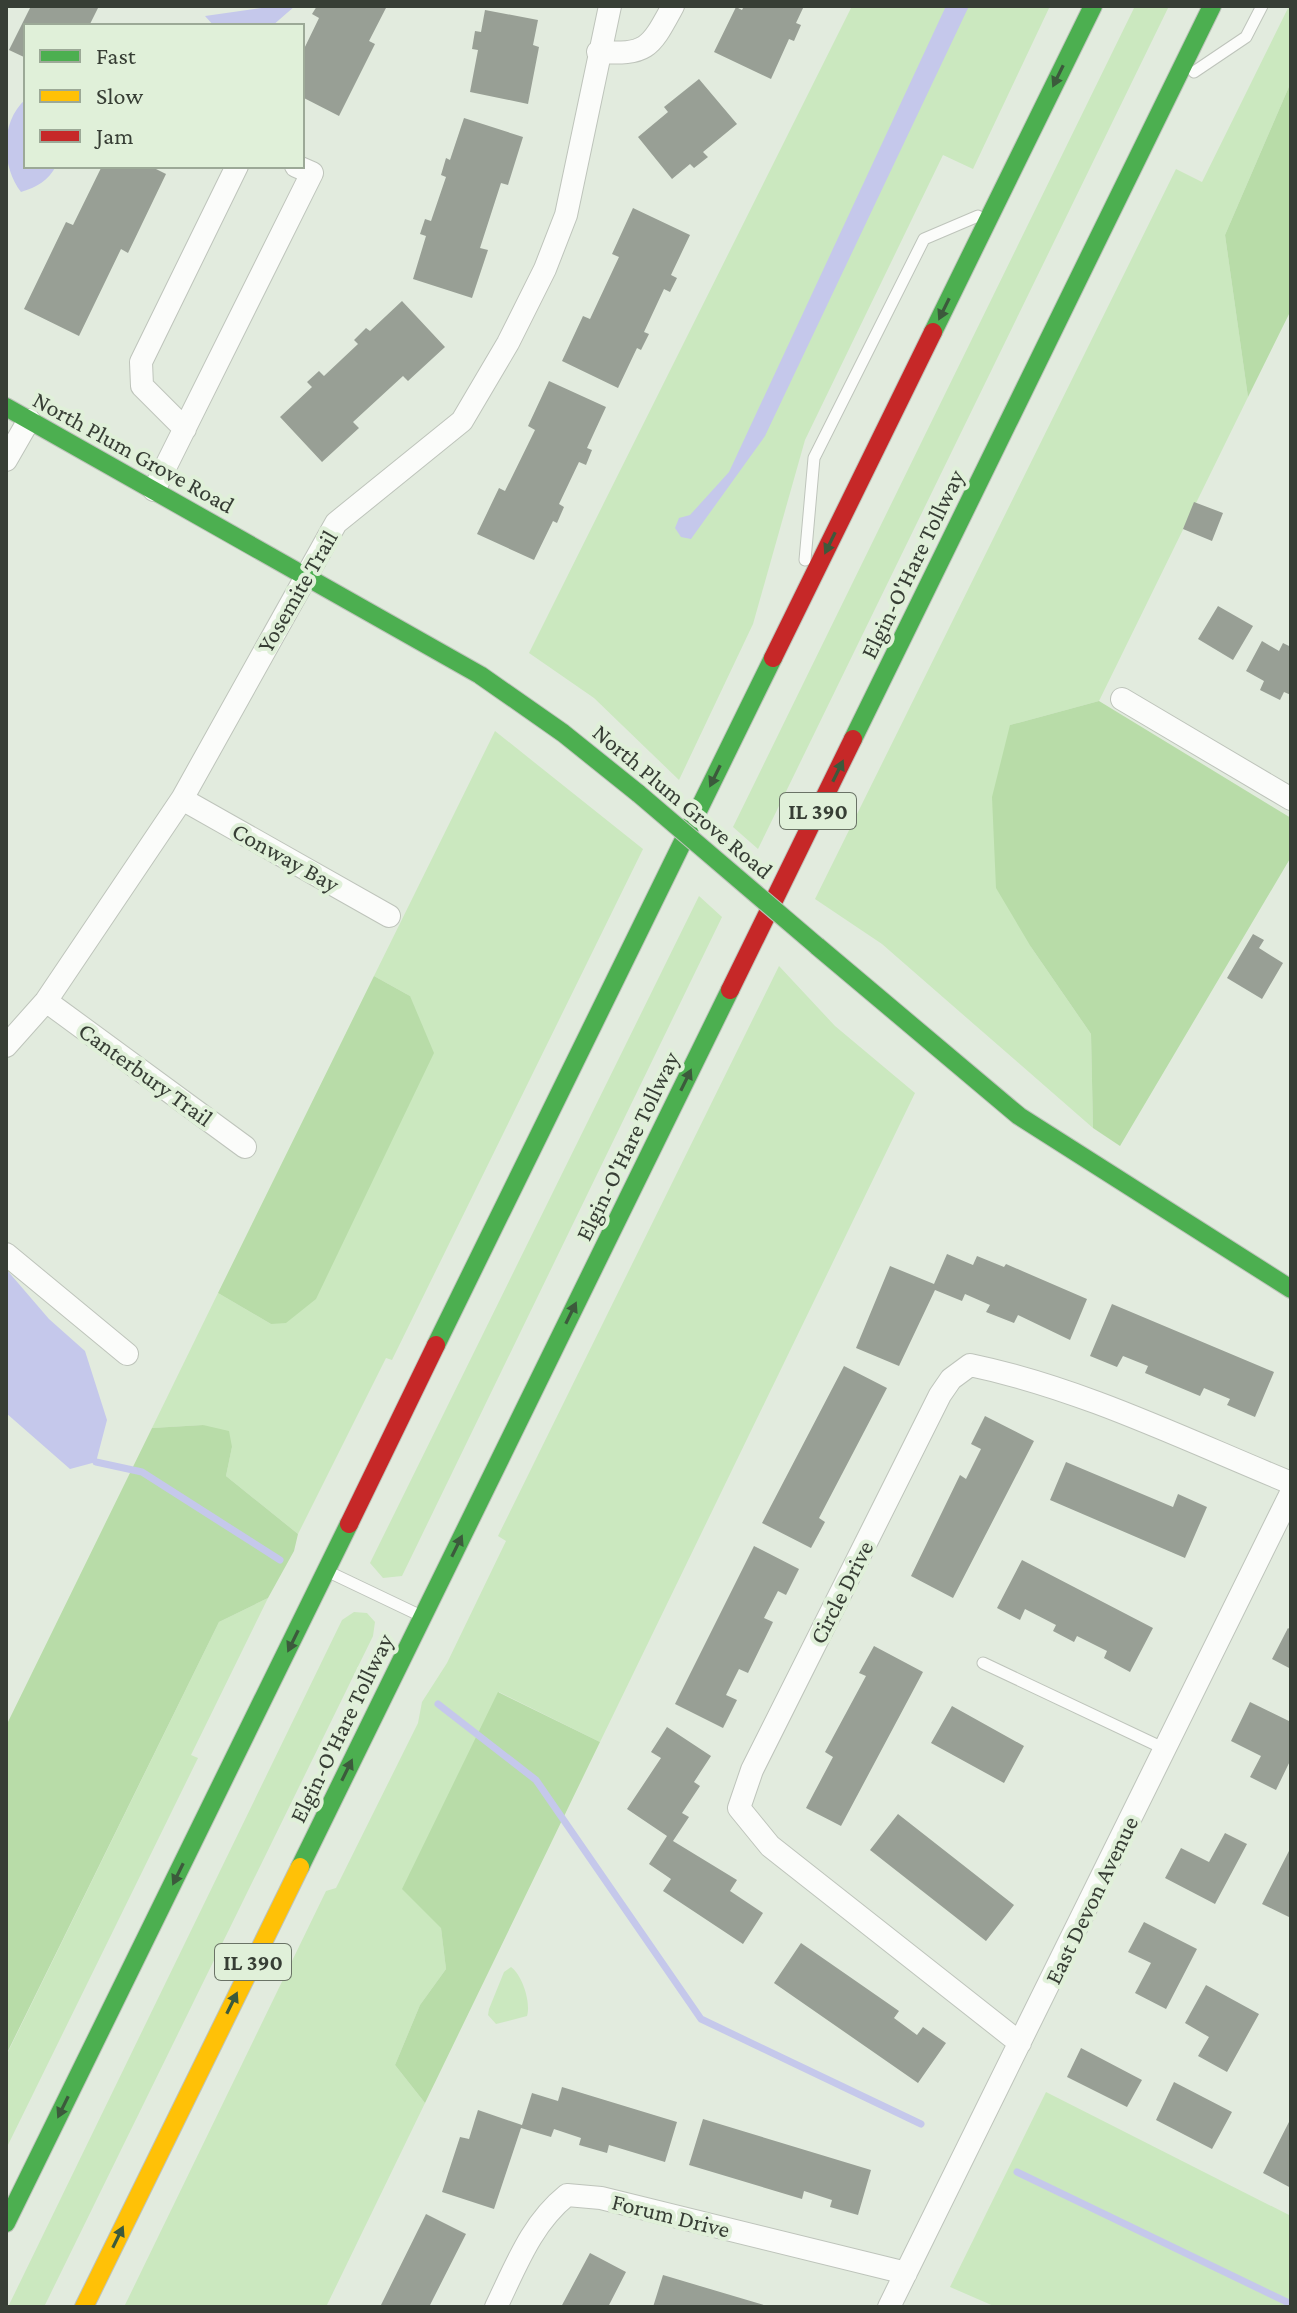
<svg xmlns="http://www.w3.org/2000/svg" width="1297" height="2313" font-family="'Crimson Pro',serif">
	<rect width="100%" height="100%" fill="#e2ebde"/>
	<!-- green -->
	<path fill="#cbe8bf" d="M852 6H1050L973 169 943 155 805 440 753 624 679 780 594 698 529 653Z
		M1135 6H1169L758 849 733 827Z
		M1289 6 1291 82 1225 235 1248 397 1099 701 1010 725 1031 947 1091 1034 1093 1128 882 944 815 899 1176 169 1202 182Z
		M495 731 643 849 392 1360 386 1358 298 1534 226 1476 232 1447 203 1425 152 1428 218 1293 271 1324 410 996 374 976Z
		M699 896 722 917 402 1576 383 1578 370 1563Z
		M779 966 835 1026 915 1093 600 1742 499 1692 441 1928 446 1969 420 2005 395 2065 425 2103 326 2307H124L326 1891 336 1888 418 1723 422 1702 447 1663 506 1541 498 1536Z
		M268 1598 191 1755 198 1758 6 2149V2056L219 1622Z
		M354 1612 367 1613 375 1622 373 1636 44 2307H8L342 1620Z
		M511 1967C523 1976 531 2003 527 2016L496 2024 488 2015 489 2009 504 1972Z
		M1046 2092 1291 2216V2307H996L950 2287Z"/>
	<!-- forest -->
	<path fill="#b8dca8" d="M1291 82V310L1248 397 1225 235Z
		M1099 701 1291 818V857L1120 1146 1093 1128 1091 1034 1031 947 996 888 992 797 1010 725Z
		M374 976 410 996 434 1053 316 1299 286 1323 271 1324 218 1293Z
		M203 1425 229 1431 232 1447 226 1476 298 1534 294 1551 268 1598 219 1622 6 2055V1726L152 1428Z
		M498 1692 600 1742 425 2103 395 2065 420 2005 446 1969 441 1928 402 1889Z"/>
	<!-- water -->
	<path fill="#c5c8eb" d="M276 6H295L272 26H214L205 16Z
		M946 6H969L765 436 691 539 681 537 675 528 679 518 690 515 729 472Z
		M26 99V166H56C48 181 37 187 21 192 1 166 0 121 26 99Z
		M6 1269 49 1319 85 1351 107 1420 96 1462 70 1469 6 1413Z"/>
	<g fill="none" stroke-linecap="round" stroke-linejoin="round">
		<!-- stream -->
		<path stroke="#c5c8eb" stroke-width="7" d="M96 1462 142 1472 280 1560
			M438 1704 536 1780 701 2019 921 2124
			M1017 2172 1291 2304"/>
	</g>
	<!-- building -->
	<path fill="#989f95" d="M31 6H99L89 26H26V58L9 50Z
		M317 6H387L369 41 375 44 339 116 302 97V53L319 18 312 14Z
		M744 6H804L796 23 801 25 794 41 789 39 771 79 714 52 736 7 742 10Z
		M485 10 538 20 533 45 539 47 528 104 470 92 478 50 472 49 475 31 481 32Z
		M699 79 737 124 703 152 708 157 694 168 690 164 672 179 638 137 668 112 664 107Z
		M464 118 523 137 508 185 501 183 480 248 488 250 472 298 413 279 426 236 420 234 425 219 431 221 446 177 441 175 446 158 450 160Z
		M102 166H150L166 174 128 253 121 249 79 336 24 309 66 222 73 225Z
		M633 208 690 235 671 275 677 278 670 292 664 289 644 332 649 334 641 350 637 348 618 388 562 361 583 316 590 319 619 257 612 254Z
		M402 301 445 347 408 381 403 376 353 422 359 428 322 462 280 417 312 387 307 382 319 371 324 376 358 344 354 340 366 328 370 331Z
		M549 381 606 407 587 448 592 450 586 465 579 462 559 504 564 507 557 523 553 521 534 560 477 534 499 488 505 491 535 430 528 426Z
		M1194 502 1223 513 1212 541 1183 529Z
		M1218 606 1253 626 1233 660 1198 639Z
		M1262 641 1279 651 1283 643 1291 647V695L1284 692 1280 700 1260 690 1264 681 1246 671Z
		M1253 934 1264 940 1259 948 1283 963 1262 999 1227 978Z
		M947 1254 973 1265 977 1256 1004 1267 1006 1264 1087 1299 1070 1340 1018 1315 1014 1323 986 1312 990 1305 965 1294 962 1301 935 1290 899 1366 856 1348 890 1266 934 1284Z
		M1112 1304 1274 1372 1255 1417 1227 1405 1230 1399 1204 1388 1200 1396 1145 1373 1148 1366 1123 1356 1117 1367 1090 1356Z
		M844 1366 887 1388 819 1518 825 1522 811 1548 762 1523Z
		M985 1416 1034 1441 953 1598 911 1576 960 1475 966 1479 981 1449 971 1444Z
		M1066 1462 1173 1507 1178 1494 1207 1507 1185 1558 1050 1500Z
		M754 1546 799 1569 786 1595 778 1591 764 1618 773 1622 748 1673 739 1669 726 1695 737 1700 723 1728 675 1704Z
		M1022 1560 1153 1628 1130 1672 1104 1658 1107 1651 1077 1636 1074 1642 1053 1631 1056 1625 1025 1609 1020 1620 997 1608Z
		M1288 1628 1291 1630V1669L1272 1659Z
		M874 1646 923 1672 841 1826 806 1808 833 1757 825 1752 866 1676 859 1673Z
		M1250 1702 1291 1722V1759L1276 1790 1250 1777 1261 1756 1231 1741Z
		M952 1706 1024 1746 1004 1783 931 1743Z
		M667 1727 711 1756 694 1782 700 1786 682 1813 689 1817 673 1841 737 1880 730 1891 763 1913 743 1944 663 1891 671 1879 649 1864 667 1836 627 1809 661 1758 651 1752Z
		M898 1814 1014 1905 986 1941 870 1850Z
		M1225 1833 1247 1844 1215 1904 1165 1878 1181 1848 1209 1862Z
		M1291 1847V1918L1262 1904Z
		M1144 1922 1197 1949 1166 2009 1135 1993 1151 1963 1128 1952Z
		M801 1943 899 2011 894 2018 917 2035 923 2027 946 2043 918 2083 774 1983Z
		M1206 1985 1259 2014 1227 2072 1198 2056 1209 2037 1185 2023Z
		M1081 2048 1142 2080 1127 2107 1067 2077Z
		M1174 2082 1232 2112 1212 2149 1156 2120Z
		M562 2087 677 2122 665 2162 609 2145 607 2153 579 2145 581 2138 554 2129 551 2137 521 2128 494 2209 442 2192 460 2137 469 2139 478 2110 522 2125 532 2093 558 2101Z
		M1291 2118V2188L1263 2173Z
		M703 2119 871 2170 858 2215 830 2207 832 2200 804 2191 802 2199 689 2165Z
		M426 2214 466 2234 429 2307H380Z
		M590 2253 626 2272 608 2307H561Z
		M663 2275 767 2306V2307H653Z"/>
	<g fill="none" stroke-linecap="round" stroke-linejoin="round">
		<!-- lane casing -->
		<g stroke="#bec4bb" stroke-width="13">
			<path id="lane" d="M1194 72 1246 37 1262 6
				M805 560 814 458 924 239 978 216
				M331 1573 417 1614
				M983 1663 1165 1749"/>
		</g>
		<!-- street casing -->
		<g stroke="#bec4bb" stroke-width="24">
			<path id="street" d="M598 52C648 55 650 48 673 6
				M185 429 142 386 141 362 237 166
				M6 460 29 420
				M154 490 312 173 296 166
				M1122 699 1291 799
				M182 799 389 916
				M46 1001 245 1147
				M6 1046 46 1001 182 799 336 523 462 421 508 343 545 269 566 215 610 6
				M6 1254 127 1354
				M1020 2043 770 1846 739 1808 752 1770 940 1395 951 1379 970 1365C1081 1388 1186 1440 1291 1483
				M496 2307C516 2266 531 2224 567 2195L601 2198 906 2273
				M889 2307 1291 1493"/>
		</g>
		<!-- fast casing -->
		<g stroke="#bec4bb" stroke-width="20">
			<path id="fast" d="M933 332 1093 6
				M6 407 480 675 563 733 639 794
				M853 739 1212 6
				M817 946 1019 1116 1291 1289
				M436 1345 773 658
				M300 1867 730 990
				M6 2223 349 1524"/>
		</g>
		<!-- slow casing -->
		<g stroke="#bec4bb" stroke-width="20">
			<path id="slow" d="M84 2307 300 1867"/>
		</g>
		<!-- jam casing -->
		<g stroke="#bec4bb" stroke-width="20">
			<path id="jam" d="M773 658 933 332
				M730 990 853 739
				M349 1524 436 1345"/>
		</g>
		<!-- lane -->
		<use href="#lane" stroke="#fbfcfa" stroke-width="11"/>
		<!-- street -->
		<use href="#street" stroke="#fbfcfa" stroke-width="22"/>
		<!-- fast -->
		<use href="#fast" stroke="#4caf50" stroke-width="18"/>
		<!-- slow -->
		<use href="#slow" stroke="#ffc107" stroke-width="18"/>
		<!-- jam -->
		<use href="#jam" stroke="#c62828" stroke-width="18"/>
		<!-- fast-bridge casing -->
		<g stroke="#bec4bb" stroke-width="20" stroke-linecap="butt">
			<path id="fast-bridge" d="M639 794 817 946"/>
		</g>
		<!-- fast-bridge -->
		<use href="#fast-bridge" stroke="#4caf50" stroke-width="18"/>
	</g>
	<!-- one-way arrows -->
	<defs><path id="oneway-solid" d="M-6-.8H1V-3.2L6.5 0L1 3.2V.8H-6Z" transform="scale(2)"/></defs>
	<g fill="#3c5a3c">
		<use href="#oneway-solid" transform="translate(1058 76) rotate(116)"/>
		<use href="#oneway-solid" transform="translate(944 309) rotate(116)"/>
		<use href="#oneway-solid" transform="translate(830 543) rotate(116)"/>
		<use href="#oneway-solid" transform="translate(838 771) rotate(-64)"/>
		<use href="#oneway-solid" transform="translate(715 776) rotate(116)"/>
		<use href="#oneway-solid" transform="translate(686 1080) rotate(-64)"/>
		<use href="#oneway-solid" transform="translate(571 1313) rotate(-64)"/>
		<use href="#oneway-solid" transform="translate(457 1546) rotate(-64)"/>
		<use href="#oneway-solid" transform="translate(293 1641) rotate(116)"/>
		<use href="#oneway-solid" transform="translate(347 1770) rotate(-64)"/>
		<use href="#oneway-solid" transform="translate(178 1874) rotate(116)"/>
		<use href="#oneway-solid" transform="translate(232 2003) rotate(-64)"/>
		<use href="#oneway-solid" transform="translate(63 2107) rotate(116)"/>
		<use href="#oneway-solid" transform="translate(118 2237) rotate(-64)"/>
	</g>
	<g text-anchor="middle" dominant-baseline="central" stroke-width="8" stroke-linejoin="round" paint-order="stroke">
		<!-- shield labels -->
		<g fill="#e0f0d9" stroke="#6a7366" stroke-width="2">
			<rect x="780" y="793" width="76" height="36" rx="6"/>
			<rect x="215" y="1944" width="76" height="36" rx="6"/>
		</g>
		<g font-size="22" font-weight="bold" fill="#373e35">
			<text x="818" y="811">IL 390</text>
			<text x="253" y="1962">IL 390</text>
		</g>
		<!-- street labels -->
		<g font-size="24" fill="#373e35" stroke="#e0f0d9">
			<text transform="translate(134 452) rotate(29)">North Plum Grove Road</text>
			<text transform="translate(912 564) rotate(-64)">Elgin-O'Hare Tollway</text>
			<text transform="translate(297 591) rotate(-60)">Yosemite Trail</text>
			<text transform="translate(683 801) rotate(40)">North Plum Grove Road</text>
			<text transform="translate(286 857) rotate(29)">Conway Bay</text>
			<text transform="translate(146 1074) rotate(36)">Canterbury Trail</text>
			<text transform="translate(627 1146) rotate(-64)">Elgin-O'Hare Tollway</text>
			<text transform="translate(841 1592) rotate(-63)">Circle Drive</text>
			<text transform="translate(341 1728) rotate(-64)">Elgin-O'Hare Tollway</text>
			<text transform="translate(1091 1900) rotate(-64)">East Devon Avenue</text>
			<text transform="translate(671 2215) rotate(14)">Forum Drive</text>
		</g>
	</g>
	<!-- border -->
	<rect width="1297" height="2313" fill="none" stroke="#373e35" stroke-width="16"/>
	<!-- legend -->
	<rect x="24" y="24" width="280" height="144" fill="#e0f0d9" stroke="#9ca997" stroke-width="2"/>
	<rect x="40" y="50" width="40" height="12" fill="#4caf50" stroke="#9ca997" stroke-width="2"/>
	<text x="96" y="64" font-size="24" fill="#373e35">Fast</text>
	<rect x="40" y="90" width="40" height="12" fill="#ffc107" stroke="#9ca997" stroke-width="2"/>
	<text x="96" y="104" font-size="24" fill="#373e35">Slow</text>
	<rect x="40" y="130" width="40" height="12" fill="#c62828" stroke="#9ca997" stroke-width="2"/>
	<text x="96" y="144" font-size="24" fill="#373e35">Jam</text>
</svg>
